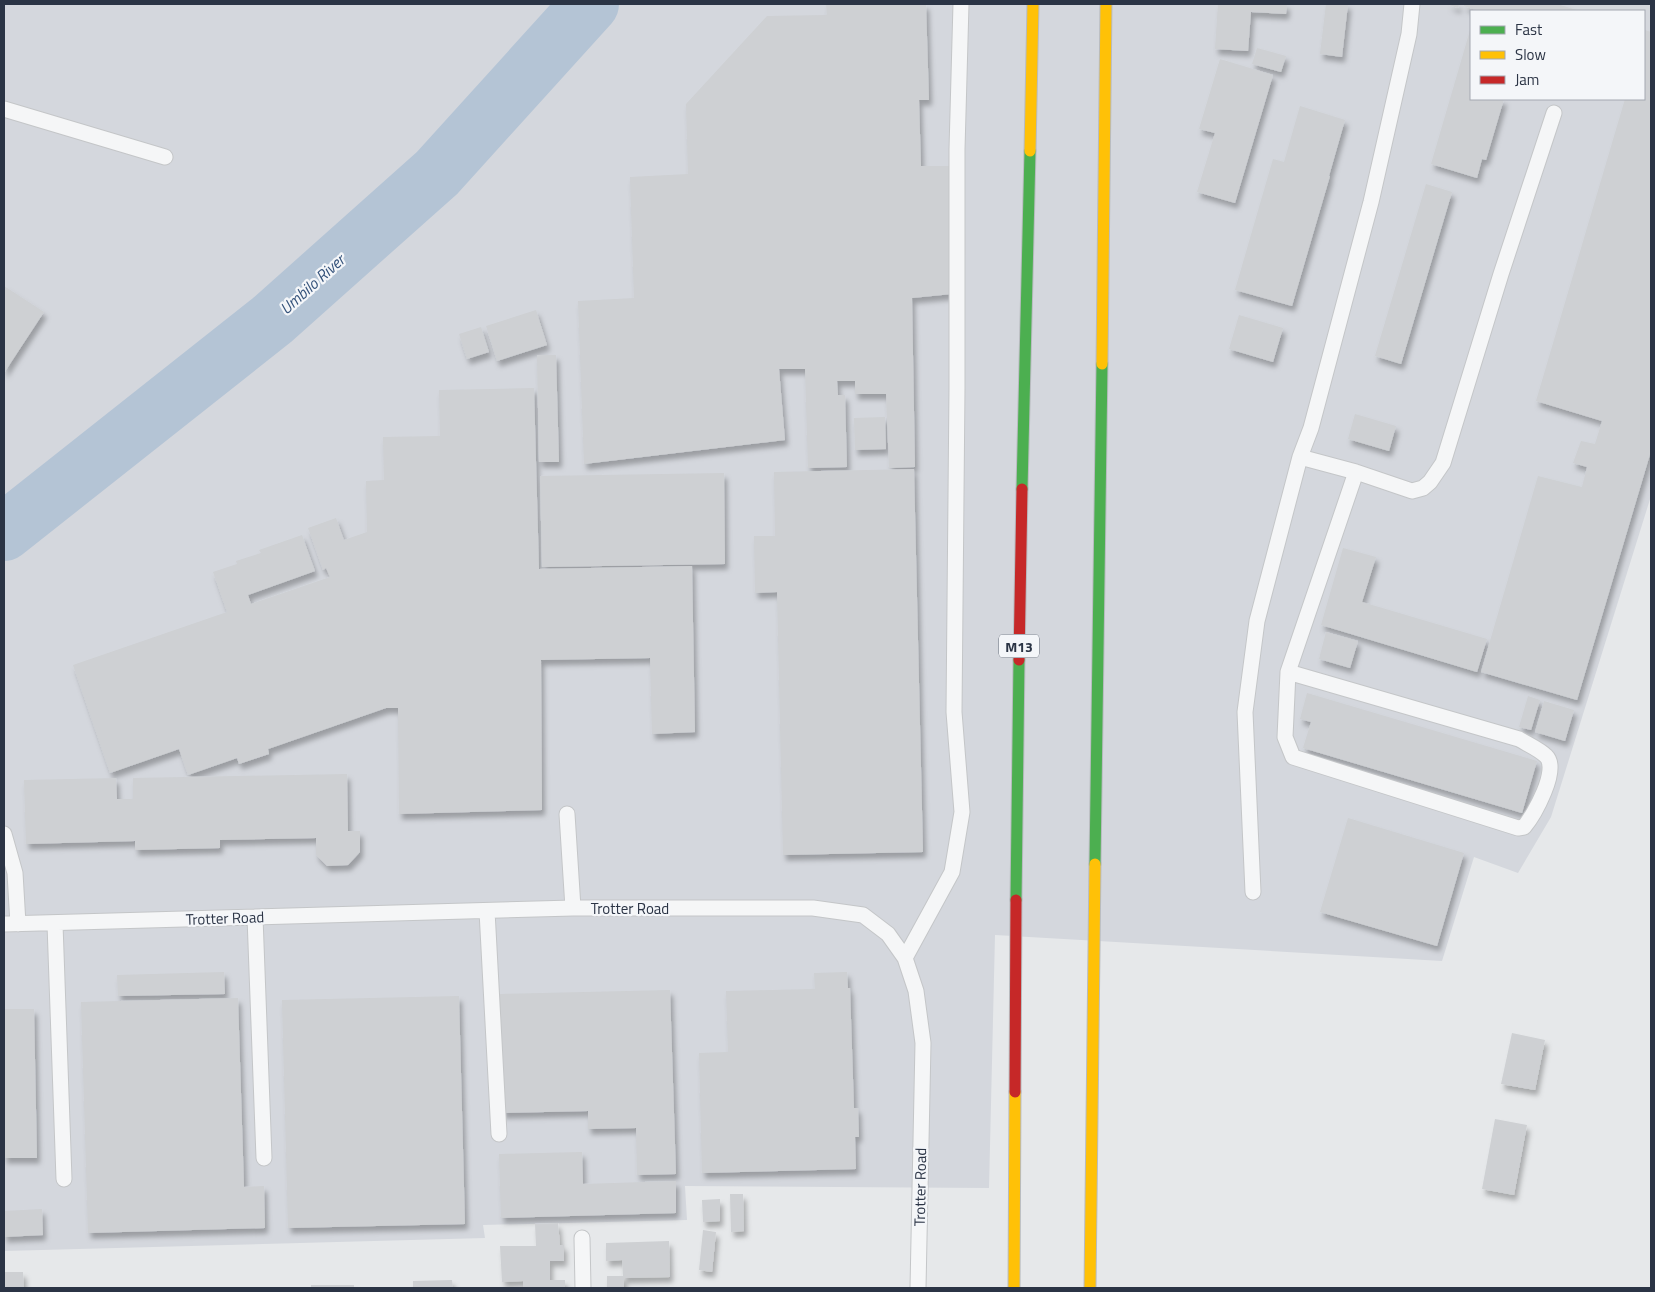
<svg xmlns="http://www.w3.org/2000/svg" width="1655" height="1292" font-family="'Titillium Web',sans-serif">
	<defs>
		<filter id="shadow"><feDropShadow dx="3" dy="5.5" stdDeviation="2.5" flood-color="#0004"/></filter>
	</defs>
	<rect width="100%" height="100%" fill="#e6e8ea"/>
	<!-- built -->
	<path fill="#d4d7dd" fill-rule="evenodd" d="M4 4H1651V496L1551 817 1518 873 1474 857 1442 961 995 935 989 1188 685 1186 687 1220 483 1225 485 1238 4 1251ZM1471 11H1644V99H1471Z"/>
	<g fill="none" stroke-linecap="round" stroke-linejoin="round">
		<!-- river -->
		<path stroke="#b4c4d5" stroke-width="58" d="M4 532 272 320 437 173 590 4"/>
	</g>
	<!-- building -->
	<path fill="#ced0d3" filter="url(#shadow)" d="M826 4H926L929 100H919L921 166H949L952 294 912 298 915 467 889 468 886 394H855V381H837L838 395H845L847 467 808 468 805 369H779L785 440 584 464 578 301 634 298 630 177 688 174 686 104 767 16 827 15Z
		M1218 4H1287L1286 14 1251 12 1248 51 1215 49Z
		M1326 4H1348L1342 57 1320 54Z
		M1447 4H1459L1458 8Z
		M1464 4H1557L1580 11H1475L1476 10 1464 6Z
		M1471 27V99H1504L1486 160 1482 159 1477 178 1431 164Z
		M1645 30 1651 32V451L1577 700 1481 672 1538 476 1582 487 1587 467 1573 463 1581 441 1595 444 1602 421 1536 401 1625 99H1644V36Z
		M1257 48 1286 56 1281 72 1252 64Z
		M1220 59 1273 75 1235 203 1197 192 1215 133 1199 129Z
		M1300 106 1345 120 1329 176H1330L1292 306 1235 290 1273 159 1284 162Z
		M1426 184 1452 192 1401 364 1375 356Z
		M4 286 44 312 4 373Z
		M536 310 547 345 497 361 486 326Z
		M1239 315 1283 328 1273 362 1229 349Z
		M481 327 489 352 467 359 459 334Z
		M537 355H556L559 462H539Z
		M534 388 539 569 692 566 695 732 652 734 650 658 541 660 542 810 399 814 398 708H386L268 749 269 754 239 764 237 758 188 775 179 749 110 773 73 665 227 612 213 572 237 564 236 561 261 553 259 550 302 535 315 571 248 595 251 604 330 577 326 568 323 570 308 528 336 518 344 540 367 532 366 481 384 480 383 437 440 436 439 390Z
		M1355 414 1396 426 1389 451 1348 439Z
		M885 417 886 449 855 450 854 418Z
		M914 469 923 852 783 855 777 592 755 593 754 536H775L774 472Z
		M724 473 725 564 542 567 540 476Z
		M1343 548 1376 557 1362 602 1487 639 1477 672 1321 625Z
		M1326 632 1358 641 1350 668 1319 659Z
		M1307 693 1537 761 1522 813 1303 748 1311 722 1300 719Z
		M1528 696 1540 700 1531 730 1519 727Z
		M1544 701 1574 710 1565 741 1535 732Z
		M347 774 348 831H360V852L348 865 327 866 316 855V838L220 840V848L135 850V841L26 844 24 780 116 778 117 799H133V778Z
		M1348 818 1464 853 1437 946 1320 912Z
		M224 972 225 994 118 996 117 975Z
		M847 972 848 988H850L854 1108H858L859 1137H855L856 1169 702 1173 699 1053 728 1052 726 991 815 989 814 973Z
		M670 990 676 1174 637 1175 636 1128 588 1129V1111L502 1113 499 994Z
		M459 996 465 1224 288 1228 282 1000Z
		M238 998 244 1187 264 1186 265 1228 88 1233 81 1002Z
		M4 1009H34L37 1158H4Z
		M1512 1033 1545 1040 1535 1090 1501 1084Z
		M1495 1119 1527 1125 1514 1195 1482 1189Z
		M582 1152 583 1184 676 1181V1213L501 1218 499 1154Z
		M730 1194H743L744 1231 731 1232Z
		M720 1199V1221L703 1222 702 1200Z
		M42 1209 43 1235 4 1237V1211Z
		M558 1223 560 1245H564V1261H550V1280H565V1288H523V1281L502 1282 500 1246H536L535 1224Z
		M703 1230 716 1232 712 1272 699 1270Z
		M669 1241 670 1277 624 1278V1288H607V1276H623L622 1260 606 1261V1243Z
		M4 1272H23L24 1288H4Z
		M452 1280 453 1288H413V1281Z
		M311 1285H354V1288H311Z"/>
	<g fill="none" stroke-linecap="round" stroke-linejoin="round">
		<!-- lane casing -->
		<g stroke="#c4c6c8" stroke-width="17">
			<path id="lane" d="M4 109 165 157
				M1356 472 1412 491 1423 488 1430 482 1443 463 1501 274 1554 113
				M1288 672 1519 739C1527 744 1539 749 1546 756 1560 769 1534 815 1524 827L1518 828 1293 757 1285 737 1288 672 1356 472 1300 457
				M567 814 573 908
				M4 834 15 873 18 924
				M1253 892 1245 712 1257 621 1300 457 1311 428 1371 202 1409 34 1412 4
				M487 911 499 1134
				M255 917 264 1158
				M4 924 573 908H813L863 915 888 934 905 958 916 991 923 1043 918 1288
				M55 924 64 1179
				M905 958 952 872 962 812 954 712 957 388V149L961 4
				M582 1238 583 1288"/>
		</g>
		<!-- fast casing -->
		<g stroke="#b8bbbf" stroke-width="13">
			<path id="fast" d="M1022 489 1030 151
				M1095 864 1102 364
				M1016 900 1019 660"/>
		</g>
		<!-- slow casing -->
		<g stroke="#b8bbbf" stroke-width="13">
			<path id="slow" d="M1030 151 1033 4
				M1102 364 1106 4
				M1014 1288 1015 1092
				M1090 1288 1095 864"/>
		</g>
		<!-- jam casing -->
		<g stroke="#b8bbbf" stroke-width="13">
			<path id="jam" d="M1019 660 1022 489
				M1015 1092 1016 900"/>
		</g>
		<!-- lane -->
		<use href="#lane" stroke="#f5f6f7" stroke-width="15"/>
		<!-- fast -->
		<use href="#fast" stroke="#4caf50" stroke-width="11"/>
		<!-- slow -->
		<use href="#slow" stroke="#ffc107" stroke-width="11"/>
		<!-- jam -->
		<use href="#jam" stroke="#c62828" stroke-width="11"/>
	</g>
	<g text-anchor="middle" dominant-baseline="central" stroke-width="4.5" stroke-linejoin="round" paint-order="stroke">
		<!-- shield labels -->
		<rect fill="#f4f6f9" stroke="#676e7b" stroke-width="1" x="999" y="634.5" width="40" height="23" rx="4"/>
		<g font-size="14" font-weight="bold" fill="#2b3445">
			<text x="1019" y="646">M13</text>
		</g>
		<!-- street labels -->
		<g font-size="15" fill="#2b3445" stroke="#f4f6f9">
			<text x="630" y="908">Trotter Road</text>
			<text transform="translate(225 918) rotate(-2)">Trotter Road</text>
			<text transform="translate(920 1187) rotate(-89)">Trotter Road</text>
		</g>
		<!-- water labels -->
		<g font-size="16" font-style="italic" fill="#34527a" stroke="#f4f6f9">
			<text transform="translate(312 284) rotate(-42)">Umbilo River</text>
		</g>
	</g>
	<!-- border -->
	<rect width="1655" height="1292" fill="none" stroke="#2b3445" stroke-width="10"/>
	<!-- legend -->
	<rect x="1470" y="10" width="175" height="90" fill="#f4f6f9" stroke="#a4a8b1"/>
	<rect x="1480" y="26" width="25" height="8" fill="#4caf50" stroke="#a4a8b1"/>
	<text x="1515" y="35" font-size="15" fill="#2b3445">Fast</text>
	<rect x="1480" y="51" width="25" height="8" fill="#ffc107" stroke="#a4a8b1"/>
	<text x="1515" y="60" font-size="15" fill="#2b3445">Slow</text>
	<rect x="1480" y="76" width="25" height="8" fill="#c62828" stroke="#a4a8b1"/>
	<text x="1515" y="85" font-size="15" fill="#2b3445">Jam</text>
</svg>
